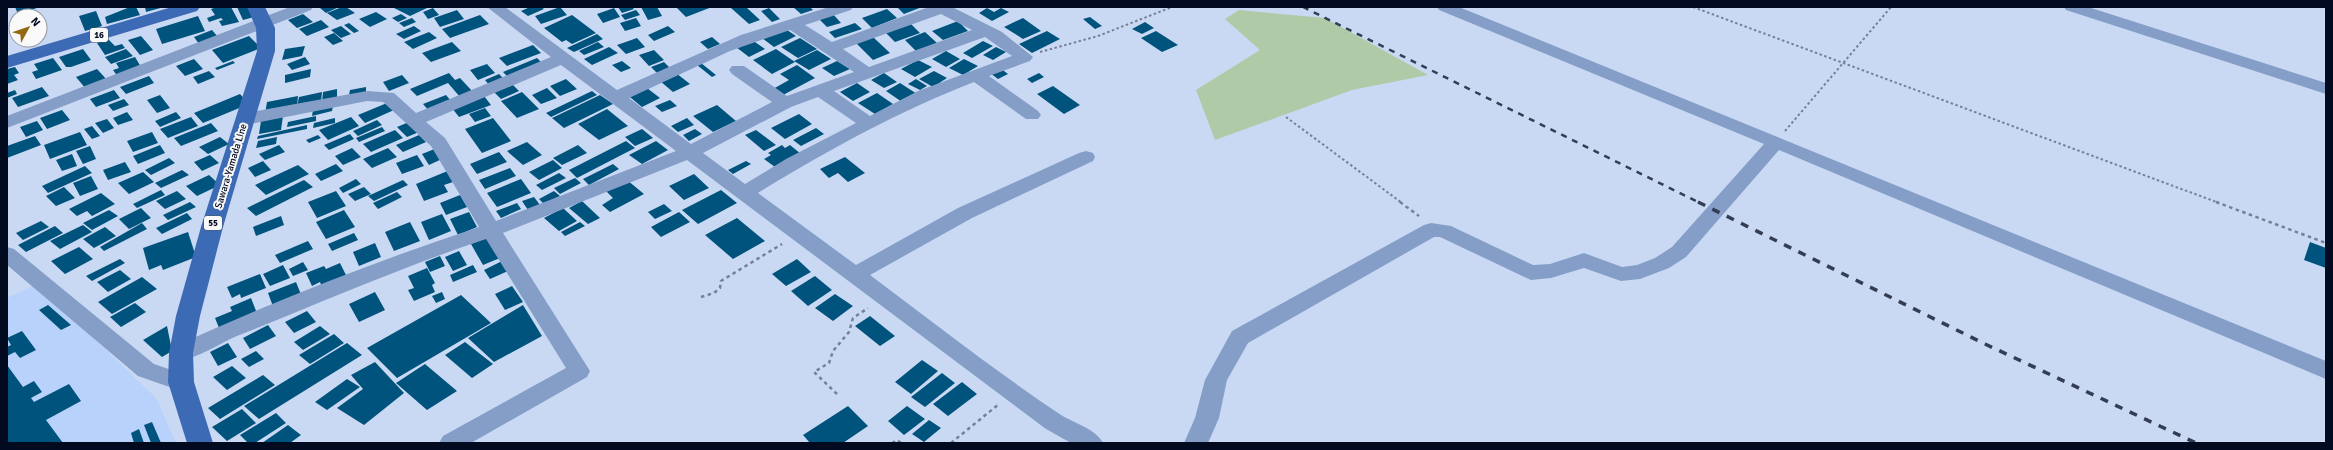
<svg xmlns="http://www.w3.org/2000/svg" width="2333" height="450" font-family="Signika,sans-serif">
	<rect width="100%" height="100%" fill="#cad9f3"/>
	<!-- built -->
	<path fill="#b8d2fb" d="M37 284 156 398 176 443H7V298Z"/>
	<!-- green -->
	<path fill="#aecaa7" d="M1239 10 1325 18 1428 75 1352 90 1215 140 1196 90 1260 50 1225 19Z"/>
	<!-- building -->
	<path fill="#00537d" d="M15 7H36L37 8 18 14Z
		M130 7H136L140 15 107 24 105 17Z
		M145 7H164L146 12Z
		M217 7H231L239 22 222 26 219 21 223 20 221 18 209 22 207 18 215 15 211 9Z
		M237 7H249L254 17 243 20Z
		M322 7H339L326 13 320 8Z
		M342 7H346L355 13 337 20 327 13Z
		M392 7H426L427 8 410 16Z
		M530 7H541L544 9 528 16 521 11Z
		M560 7 567 15 541 24 535 16Z
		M618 7H632L634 9 622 13Z
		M641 7H657L662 16 648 20Z
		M676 7H712L686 17Z
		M746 7 760 20 749 24 731 8Z
		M793 7H810L813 10 801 14Z
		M897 7H922L904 14Z
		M433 8 439 15 428 19 423 12Z
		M614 8 620 17 603 23 597 14Z
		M769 8 780 19 772 22 761 11Z
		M987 8 994 12 1001 8 1009 12 992 21 979 13Z
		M887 9 897 18 872 28 862 18Z
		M457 10 464 19 440 27 434 18Z
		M636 10 640 15 625 20 621 15Z
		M96 11 102 26 85 31 79 16Z
		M376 12 387 19 370 27 359 19Z
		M303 14 313 22 297 28 288 20Z
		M401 14 407 18 398 22 392 18Z
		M833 14 841 23 827 27 819 19Z
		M480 15 489 24 450 38 442 29Z
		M572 15 596 33 572 44 566 40 562 42 544 28Z
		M198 16 205 31 162 44 156 29Z
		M1090 17 1102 26 1095 29 1083 19Z
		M412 18 416 22 404 27 399 23Z
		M636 18 641 26 625 31 620 23Z
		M1023 18 1041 31 1023 39 1004 27Z
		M321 20 329 27 307 36 299 29Z
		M958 21 968 31 943 40 932 31Z
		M1145 22 1154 28 1142 34 1132 29Z
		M349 23 359 31 354 33 344 25Z
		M855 23 862 29 835 38 829 32Z
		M910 23 920 33 895 42 885 32Z
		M341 26 351 34 341 38 331 30Z
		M414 26 421 31 404 39 396 34Z
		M668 26 675 32 654 41 648 35Z
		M784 28 796 36 774 47 762 38Z
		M212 30 218 37 199 44 194 37Z
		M1047 31 1060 39 1032 53 1019 44Z
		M1156 31 1178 45 1162 52 1141 38Z
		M429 32 437 38 413 49 404 42Z
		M925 32 937 43 916 51 905 40Z
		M334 33 343 41 333 45 324 37Z
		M597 34 603 39 574 52 567 48Z
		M141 36 153 50 140 55 128 40Z
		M249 36 261 48 223 63 212 50Z
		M712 37 720 44 708 49 700 42Z
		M873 37 890 53 873 60 856 43Z
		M637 38 645 47 626 54 617 45Z
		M800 38 817 49 798 58 781 47Z
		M108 39 115 46 122 44 125 48 105 55 97 43Z
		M752 40 765 49 749 57 736 47Z
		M983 41 993 46 972 58 963 53Z
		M452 42 461 51 431 62 422 53Z
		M598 42 604 47 584 55 579 51Z
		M533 45 541 53 507 66 499 58Z
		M305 46 302 56 282 60 285 49Z
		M609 47 618 53 592 65 584 59Z
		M996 47 1006 52 993 60 983 55Z
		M83 49 91 60 71 67H66L59 57Z
		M126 49 133 56 111 64 105 57Z
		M776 49 795 62 772 74 753 60Z
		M654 50 664 60 649 66 639 55Z
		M817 50 831 59 809 70 794 61Z
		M946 51 960 59 946 67 932 59Z
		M135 57 141 67 118 77 113 70 119 68 116 63Z
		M305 57 310 64 292 70 287 64Z
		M53 58 62 70 36 79 32 72 38 70 34 64Z
		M537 58 544 65 508 77 503 72Z
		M194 59 203 69 185 76 176 66Z
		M964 59 978 66 963 75 949 68Z
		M918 60 932 67 915 77 901 69Z
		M233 61 235 63 217 70 215 68Z
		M622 61 631 68 621 72 612 65Z
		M837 61 850 69 834 76 822 68Z
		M664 62 670 68 657 73 651 67Z
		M701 63 716 75 712 77 697 65Z
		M487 64 495 73 478 80 470 70Z
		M797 65 815 78 783 95 773 89 789 80 780 74Z
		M15 67 19 73 14 75 18 80 7 84V69Z
		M1000 68 1008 74 998 79 990 73Z
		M97 69 108 81 86 89 76 77Z
		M311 69 310 77 285 83V75Z
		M209 71 215 77 198 84 193 77Z
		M934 71 947 78 933 87 919 79Z
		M449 73 455 80 460 78 473 92 460 97 448 83 417 96 410 89Z
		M676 73 690 84 673 92 660 81Z
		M884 73 897 82 884 88 871 80Z
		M1039 73 1044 77 1032 83 1027 79Z
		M499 74 505 80 490 86 485 80Z
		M402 75 409 83 389 91 383 82Z
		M149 76 154 83 126 94 120 87Z
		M566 79 577 89 560 96 550 86Z
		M916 79 927 86 920 90 908 84Z
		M857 83 870 92 853 101 840 92Z
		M900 83 917 94 902 102 886 91Z
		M513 85 519 91 501 99 494 92Z
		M643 85 660 98 642 107 625 93Z
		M1053 86 1080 105 1064 114 1037 94Z
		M42 87 49 96 18 107 12 98Z
		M366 87V92L349 95 350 90Z
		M547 88 557 98 541 104 532 95Z
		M337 89V100L322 103 323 92Z
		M15 90 17 94 7 98V93Z
		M114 90 120 98 96 107 90 99Z
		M592 91 597 95 551 117 546 113Z
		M322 92 321 102 297 107 299 97Z
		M522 92 539 109 517 118 501 101Z
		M877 93 893 104 875 114 858 103Z
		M240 94 249 104 203 123 194 113Z
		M160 95 170 108 157 113 147 100Z
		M446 95 452 102 429 111 423 104Z
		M600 95 613 104 564 128 552 118Z
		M298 96 297 107 265 114 267 102Z
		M484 96 491 105 459 117 452 108Z
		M124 99 129 105 113 111 108 105Z
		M670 100 677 106 662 112 655 106Z
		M387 103 394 110 365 123 358 115Z
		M717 105 736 121 713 132 693 116Z
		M333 106 332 111 312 116 313 110Z
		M485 108 491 116 475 122 469 114Z
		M607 109 628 126 599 140 578 124Z
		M62 110 70 120 47 129 40 118Z
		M127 112 133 120 118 125 113 118Z
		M176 112 181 118 160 127 155 121Z
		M799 114 812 124 785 139 771 128Z
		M283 116 281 130 259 134 261 121Z
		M316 116V121L287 127 288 122Z
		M191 117 198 126 168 138 160 129Z
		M351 117 359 126 328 140 319 130Z
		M335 118V123L313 128 314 123Z
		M493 118 511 141 482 153 465 129Z
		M687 118 694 125 678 132 671 126Z
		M107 119 114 128 103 133 95 123Z
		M377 120 382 125 358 136 353 131Z
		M37 121 43 130 26 137 20 127Z
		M409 122 419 132 407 137 397 127Z
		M211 123 218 131 181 146 174 138Z
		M307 125V129L257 139 258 136Z
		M92 126 100 136 92 139 84 129Z
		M382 127 385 131 359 142 356 138Z
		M816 128 824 134 801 146 793 140Z
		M642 129 653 138 635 146 625 137Z
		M695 129 702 134 689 141 683 135Z
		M395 130 403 138 371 152 363 144Z
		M756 130 776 145 764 151 745 135Z
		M80 132 87 145 50 159 44 145Z
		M152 132 158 143 133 152 127 141Z
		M350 134 354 139 329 150 324 145Z
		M318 135 321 138 309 143 306 140Z
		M419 135 426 142 403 152 396 145Z
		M35 136 41 145 7 158V146Z
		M220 137 229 144 208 154 199 147Z
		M277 137 276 144 256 148 258 141Z
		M626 141 635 148 577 178 569 170Z
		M656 141 668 150 642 164 629 155Z
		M527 142 542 155 523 165 507 151Z
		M160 145 165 153 138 164 133 156Z
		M279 145 285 152 265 160 259 154Z
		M578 145 587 153 562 165 553 158Z
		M782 145 785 148 790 145 801 154 775 167 764 159 771 155 768 153Z
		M90 146 96 159 83 164 76 151Z
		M352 148 361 157 343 165 335 156Z
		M388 148 397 157 372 168 363 159Z
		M437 148 444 158 429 165 422 154Z
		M499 152 507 162 477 174 470 164Z
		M72 154 77 166 62 171 56 160Z
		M210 155 219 163 202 171 194 162Z
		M417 155 424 166 402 174 396 163Z
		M845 157 865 173 848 182 838 173 829 178 820 169Z
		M169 158 175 163 151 175 145 170Z
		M553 160 562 168 539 180 529 172Z
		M263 161 271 170 255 177 248 168Z
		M746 161 751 164 733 174 728 170Z
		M125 162 131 172 108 180 103 170Z
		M336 164 343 171 321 181 315 174Z
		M613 164 619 169 589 185 583 179Z
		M298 165 309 174 266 195 255 185Z
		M85 166 92 173 48 193 42 186Z
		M510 168 516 176 485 189 479 180Z
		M182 170 189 175 161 188 155 183Z
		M450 170 456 181 444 185 448 192 424 201 416 184Z
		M143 172 154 182 129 194 118 183Z
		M559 173 566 178 542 190 536 185Z
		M694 174 709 188 684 200 669 186Z
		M209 175 220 185 197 196 186 186Z
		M91 176 98 189 80 196 73 183Z
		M575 178 581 183 560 194 554 188Z
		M356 179 361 184 343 193 339 188Z
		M521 179 531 193 497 207 487 193Z
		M304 180 313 187 256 216 247 208Z
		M403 180 408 185 374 201 368 196Z
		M627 180 644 194 610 212 602 205 613 198 606 191Z
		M64 187 75 198 56 206 46 196Z
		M364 187 371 194 355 201 348 194Z
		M161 190 165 195 137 208 133 204Z
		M721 190 737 203 698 224 682 210Z
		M177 191 186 199 165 209 156 201Z
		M336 191 346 206 317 218 308 202Z
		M554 191 560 196 544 204 539 199Z
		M397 192 402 197 378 209 373 203Z
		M101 193 115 204 92 216 87 211 77 216 69 209Z
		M460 195 467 207 446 215 440 203Z
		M534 197 540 205 528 210 522 201Z
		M582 201 600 218 588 224 569 208Z
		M190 202 196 207 168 220 163 215Z
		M517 203 521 209 501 218 496 211Z
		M664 204 672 211 655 219 648 212Z
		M141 208 151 218 129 229 119 219Z
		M563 208 577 221 559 231 544 218Z
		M109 210 118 216 92 230 83 223Z
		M344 210 355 227 326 239 316 222Z
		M469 212 477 227 458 235 450 219Z
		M679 212 690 222 661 237 651 227Z
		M187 213 192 219 162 234 156 228Z
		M442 214 451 231 429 240 421 222Z
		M281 216 284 225 256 236 253 227Z
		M737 218 765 241 733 259 705 235Z
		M41 221 49 227 23 240 16 233Z
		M410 222 420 241 394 251 385 232Z
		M580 222 585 226 565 236 561 232Z
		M142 223 147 229 104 251 100 247Z
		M83 225 92 232 60 249 50 241Z
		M55 226 63 233 26 252 18 245Z
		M105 227 116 236 94 248 83 239Z
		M188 232 196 257 163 270 161 265 149 270 143 248Z
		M354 233 358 240 332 251 328 244Z
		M488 237 500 258 483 265 471 244Z
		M308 241 313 249 280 263 275 255Z
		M2310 242 2326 248V268L2304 260Z
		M375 243 381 257 359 266 353 252Z
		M79 247 93 259 65 274 51 261Z
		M459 251 467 265 453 271 445 257Z
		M440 256 445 266 430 272 425 262Z
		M120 259 125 263 92 281 86 276Z
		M797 259 811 272 786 286 772 274Z
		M502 261 508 271 490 279 484 270Z
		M303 262 308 270 293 276 289 269Z
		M340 263 347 277 322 287 320 282 312 286 306 273 324 266 326 269Z
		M283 265 290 278 270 286 263 274Z
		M473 265 477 272 453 282 450 275Z
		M427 268 435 283 432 285 435 292 414 301 408 290 414 288 408 276Z
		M120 270 131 279 108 292 97 282Z
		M260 274 266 288 241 298 240 294 232 298 227 287Z
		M815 276 832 290 808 306 791 291Z
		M142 277 157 289 112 314 98 302Z
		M296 282 302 297 274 309 268 293Z
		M512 286 523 302 505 310 495 294Z
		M375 292 385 310 359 322 349 304Z
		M442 292 445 299 436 303 432 296Z
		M835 294 853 306 833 321 815 308Z
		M461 295 491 323 397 378 367 348Z
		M251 298 258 316 219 328 215 318 232 311 230 307Z
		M135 303 146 312 121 327 110 317Z
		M48 305 71 325 61 330 39 310Z
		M523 305 542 336 494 362 468 338Z
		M307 311 316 322 294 333 285 322Z
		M870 316 895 336 880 346 855 326Z
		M268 325 276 336 250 349 243 338Z
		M167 326 172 351 162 357 143 340Z
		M320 326 330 334 303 350 294 342Z
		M22 331 36 350 20 358 15 352 7 356V347L11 345 7 338Z
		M334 334 344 343 310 364 299 355Z
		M465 342 493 364 472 378 445 355Z
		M228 343 237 357 218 366 210 352Z
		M347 343 362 355 259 419 244 406Z
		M256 351 264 359 249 367 241 359Z
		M922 360 938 371 911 394 895 382Z
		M375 362 404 393 364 425 337 408 363 389 351 375Z
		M425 364 457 391 427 410 396 383Z
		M7 365 23 387 34 381 42 392 31 398 34 402 69 384 81 401 46 420 63 443H7Z
		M232 366 246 378 227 390 213 377Z
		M942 373 955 383 925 407 911 397Z
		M263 375 275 385 220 419 208 408Z
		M347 379 360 387 327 410 315 402Z
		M962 382 977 394 948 416 933 404Z
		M848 406 868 426 843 443H810L803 435Z
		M907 406 925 419 904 435 888 421Z
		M242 409 256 423 227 441 212 427Z
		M276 413 286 423 255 443H248L240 435Z
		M929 420 941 428 924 442 912 434Z
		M152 422 161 443H151L144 425Z
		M288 425 301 435 290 443H262Z
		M139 429 144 443H134L131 433Z"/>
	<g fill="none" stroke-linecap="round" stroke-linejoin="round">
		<!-- path-far1 -->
		<path stroke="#748098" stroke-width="2" stroke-dasharray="2.5 2.5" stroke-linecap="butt" d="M1693 7 2219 203
			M1040 52 1098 36 1172 7
			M1286 117 1402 203
			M1785 131 1891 7"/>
		<!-- path -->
		<path stroke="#748098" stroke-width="2.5" stroke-dasharray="3.5 3.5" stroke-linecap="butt" d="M1400 202 1419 216
			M2216 202 2326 243
			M701 297 714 293 720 288 721 281 782 244
			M837 394 814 372 829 363 833 351 849 332 853 318 868 308
			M892 443 897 440 901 443
			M951 443 999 404"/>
		<!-- minor -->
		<path fill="#859ec7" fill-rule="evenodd" d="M290 7H313L311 10 7 128V116Z
			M487 7H505L617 90 741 35 829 7H853L851 10 805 25 832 42 929 7H952L1002 32 1033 57 1030 61 989 76 1038 111 1041 115 1038 119H1026L974 82C899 111 826 151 758 193L856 265 958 208 1079 153 1086 151 1093 153 1095 157 1093 161 972 218 870 275C933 322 995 371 1061 415 1074 423 1096 429 1103 443H1071L1046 429 687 160 503 233 590 371 587 377 471 443H439L443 436 566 368 486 239C402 267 320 303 237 336 220 343 190 364 173 359L170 353 173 347C272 302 376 261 479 227L431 146 383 102 367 101 245 125 239 123 236 119 239 115 245 113 367 91 394 93 416 113 551 57ZM941 14 972 30 869 67 843 49ZM790 30 854 72 787 96 744 66H732L729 70 732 74 772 102 691 144 629 98 730 51ZM985 37 1012 56 918 91 870 116 834 91ZM561 65 676 151 496 221 445 138 426 122ZM818 97 856 123 786 159 745 184 703 153 791 107Z
			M1437 7H1459L2326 361V379L1779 150 1686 257 1669 268 1640 279 1621 281 1584 268 1551 278 1531 280 1440 237H1434L1248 343 1227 380 1219 418 1208 443H1184L1195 418 1205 380 1232 331 1424 225 1431 223 1451 226 1533 265 1550 264 1584 253 1622 267 1637 265 1655 258 1672 247 1764 144 1439 10Z
			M2064 7H2088L2326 83V94L2066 10Z
			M7 247 14 249 154 364 189 376 192 382 189 388 181 391 138 376 7 265Z"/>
		<!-- major -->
		<path fill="#3d6ab4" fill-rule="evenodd" d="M172 7H200L197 11 7 68V56Z
			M247 7H265L275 28V51L223 227 200 316 193 353 194 382 213 443H187L168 382 169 353 176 316 201 227 257 51 256 28Z"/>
		<!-- rail-far1 -->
		<path stroke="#333d54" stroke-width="2.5" stroke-dasharray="6 6" stroke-linecap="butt" d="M1303 7 1700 203"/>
		<!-- rail -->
		<path stroke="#333d54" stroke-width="3.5" stroke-dasharray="8 8" stroke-linecap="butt" d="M1698 202 1985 344 2196 443"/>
	</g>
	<g text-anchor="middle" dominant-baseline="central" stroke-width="4" stroke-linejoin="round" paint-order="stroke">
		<!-- shield labels -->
		<g fill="#f9f9f9" stroke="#4c5261" stroke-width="1">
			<rect x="90" y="28" width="18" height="14" rx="3"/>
			<rect x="204" y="216" width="18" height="14" rx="3"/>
		</g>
		<g font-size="9" font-weight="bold" fill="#020a20">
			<text x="99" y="35">16</text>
			<text x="213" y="223">55</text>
		</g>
		<!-- street labels -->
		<g font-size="10" fill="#020a20" stroke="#f9f9f9">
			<text transform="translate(231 166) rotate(-73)">Sawara-Yamada Line</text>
		</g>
	</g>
	<!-- border -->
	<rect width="2333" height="450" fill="none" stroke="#020a20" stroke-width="16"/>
	<!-- north arrow -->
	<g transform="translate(28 28) rotate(50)"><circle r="19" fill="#f9f9f9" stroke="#9699a2"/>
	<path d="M0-3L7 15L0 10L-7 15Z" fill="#936913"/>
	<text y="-6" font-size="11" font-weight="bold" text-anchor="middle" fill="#020a20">N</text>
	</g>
</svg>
